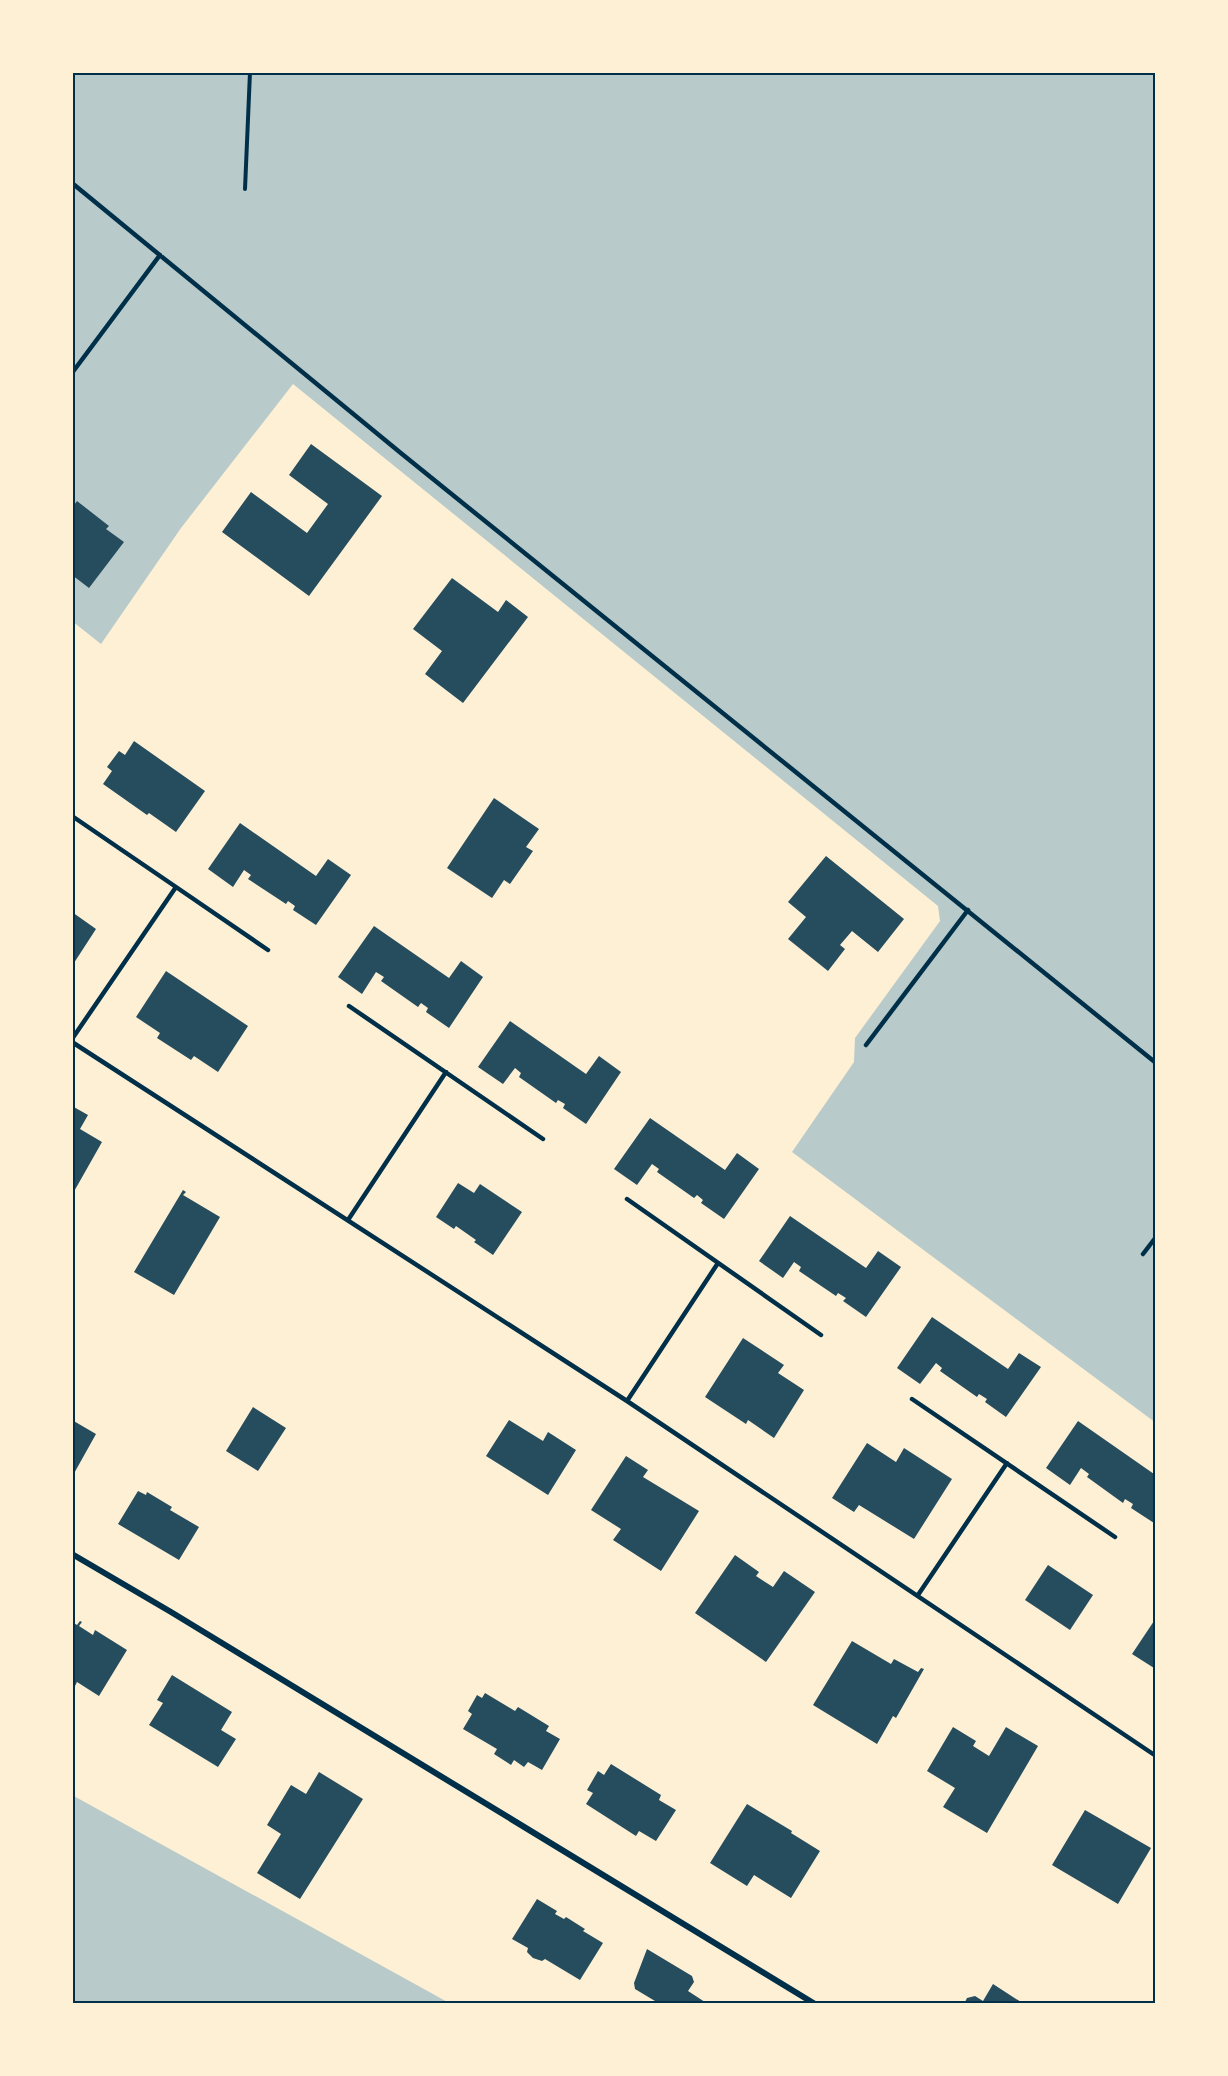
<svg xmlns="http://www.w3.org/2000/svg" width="1228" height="2076" font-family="'Times New Roman',serif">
	<rect width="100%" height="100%" fill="#fdf0d5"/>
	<!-- green -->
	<path fill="#b9caca" d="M72 72H1156V1423L792 1152 854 1062 855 1038 940 921 938 906 293 384 181 528 101 644 72 621Z
		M72 1795 433 1994 451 2004H72Z"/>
	<!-- building -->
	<path fill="#264d5e" d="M311 444 382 496 309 596 222 532 251 492 307 533 328 504 289 475Z
		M77 501 109 526 106 529 124 542 89 588 72 575V504L74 505Z
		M452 578 498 612 506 600 528 617 463 703 425 674 442 651 413 629Z
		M134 741 205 791 176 832 149 813 147 815 103 784 112 771 107 767 119 751 125 755Z
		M494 798 539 829 526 847 533 851 510 884 504 880 492 898 447 868Z
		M240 823 316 876 328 859 351 875 316 925 293 910 295 906 288 901 286 904 248 879 251 875 244 870 233 887 208 869Z
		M826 856 904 919 878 952 852 931 840 945 845 949 828 971 788 939 806 917 788 902Z
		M72 912 96 929 72 966Z
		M374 926 449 978 461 961 483 977 449 1028 426 1012 428 1008 421 1003 418 1007 381 981 384 977 376 972 362 994 338 977Z
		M166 971 248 1026 218 1072 194 1056 191 1060 157 1038 160 1033 136 1017Z
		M510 1021 586 1074 599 1056 621 1072 586 1124 563 1108 565 1104 558 1100 556 1103 519 1077 521 1073 515 1068 503 1084 478 1067Z
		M72 1106 88 1115 80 1129 102 1142 72 1195Z
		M650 1118 725 1170 737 1153 759 1169 724 1219 701 1203 703 1200 697 1195 694 1198 657 1172 659 1169 652 1164 637 1185 614 1169Z
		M458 1183 474 1193 480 1184 522 1212 493 1255 474 1242 476 1240 456 1226 454 1229 436 1217Z
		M183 1190 186 1192 183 1195 220 1217 174 1295 134 1272Z
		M790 1216 866 1268 878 1251 901 1267 866 1317 843 1301 846 1298 838 1293 836 1296 799 1271 801 1267 794 1262 783 1278 759 1261Z
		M932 1317 1008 1369 1019 1353 1041 1367 1006 1417 985 1402 987 1399 979 1394 977 1397 940 1371 942 1368 936 1363 920 1384 897 1368Z
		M743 1338 784 1365 778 1373 804 1390 774 1438 748 1420 746 1424 705 1397Z
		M253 1407 286 1428 258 1471 226 1451Z
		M72 1420 96 1434 72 1477Z
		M509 1420 543 1441 548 1432 576 1450 548 1495 486 1456Z
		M1078 1421 1154 1474 1156 1471V1520L1154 1523 1131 1508 1133 1504 1125 1499 1123 1503 1087 1477 1089 1474 1081 1468 1070 1485 1046 1468Z
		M867 1443 896 1462 904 1448 952 1479 914 1539 859 1505 854 1512 832 1498Z
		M626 1456 648 1470 643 1477 699 1511 661 1571 613 1540 621 1529 591 1510Z
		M138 1491 146 1495 147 1492 172 1507 170 1510 199 1527 179 1560 118 1524Z
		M735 1555 759 1572 756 1576 773 1587 784 1571 815 1592 766 1662 695 1613Z
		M1048 1565 1093 1595 1070 1630 1025 1600Z
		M1156 1618V1665L1154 1668 1132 1654Z
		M80 1621 82 1622 79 1626 93 1635 95 1630 127 1650 99 1696 77 1682 74 1688 72 1687V1622L77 1625Z
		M852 1641 891 1664 894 1659 918 1672 921 1668 924 1669 896 1718 893 1716 877 1744 813 1705Z
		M172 1675 232 1712 221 1730 236 1739 218 1767 149 1725 163 1703 157 1700Z
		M485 1693 515 1711 518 1707 549 1726 546 1731 560 1739 542 1770 528 1762 524 1767 514 1760 511 1765 494 1754 497 1749 463 1729 472 1714 468 1711 477 1695 482 1698Z
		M953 1727 976 1741 973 1746 989 1756 1006 1727 1038 1746 987 1833 943 1807 955 1788 927 1771Z
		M611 1764 661 1795 659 1800 676 1810 656 1841 639 1831 636 1836 586 1804 593 1793 587 1790 598 1771 604 1775Z
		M319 1772 363 1799 300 1899 257 1873 281 1834 267 1825 291 1785 306 1794Z
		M747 1804 792 1831 791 1833 820 1851 791 1898 754 1875 747 1886 710 1863Z
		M1085 1810 1151 1848 1118 1904 1052 1865Z
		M537 1899 557 1911 555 1914 564 1919 566 1917 585 1929 583 1931 603 1943 580 1980 545 1959 542 1961 533 1958 527 1952 528 1948 512 1939Z
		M647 1949 692 1976 694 1982 688 1991 708 2004H660L635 1989 634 1983Z
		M993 1984 1024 2004H964L967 1998 975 1996 983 2001Z"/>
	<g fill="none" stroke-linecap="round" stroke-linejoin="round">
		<!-- path -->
		<path stroke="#003049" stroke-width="4" d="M245 189 250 72"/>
		<!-- service -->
		<path stroke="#003049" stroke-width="4.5" d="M72 183 402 454 1156 1063
			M72 373 160 255
			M72 816 176 887 72 1039
			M176 887 268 950
			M349 1006 543 1139
			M72 1042 627 1401 1156 1756
			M866 1045 968 910
			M627 1199 821 1335
			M348 1220 446 1072
			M1143 1254 1156 1237
			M912 1399 1115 1537
			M627 1401 718 1263
			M918 1595 1007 1463"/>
		<!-- minor -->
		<path stroke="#003049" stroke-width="6" d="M72 1554 171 1612 815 2004"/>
	</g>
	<!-- border -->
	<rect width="1228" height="2076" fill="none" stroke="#fdf0d5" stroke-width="147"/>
	<rect x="74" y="74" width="1080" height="1928" fill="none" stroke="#003049" stroke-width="2"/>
</svg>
